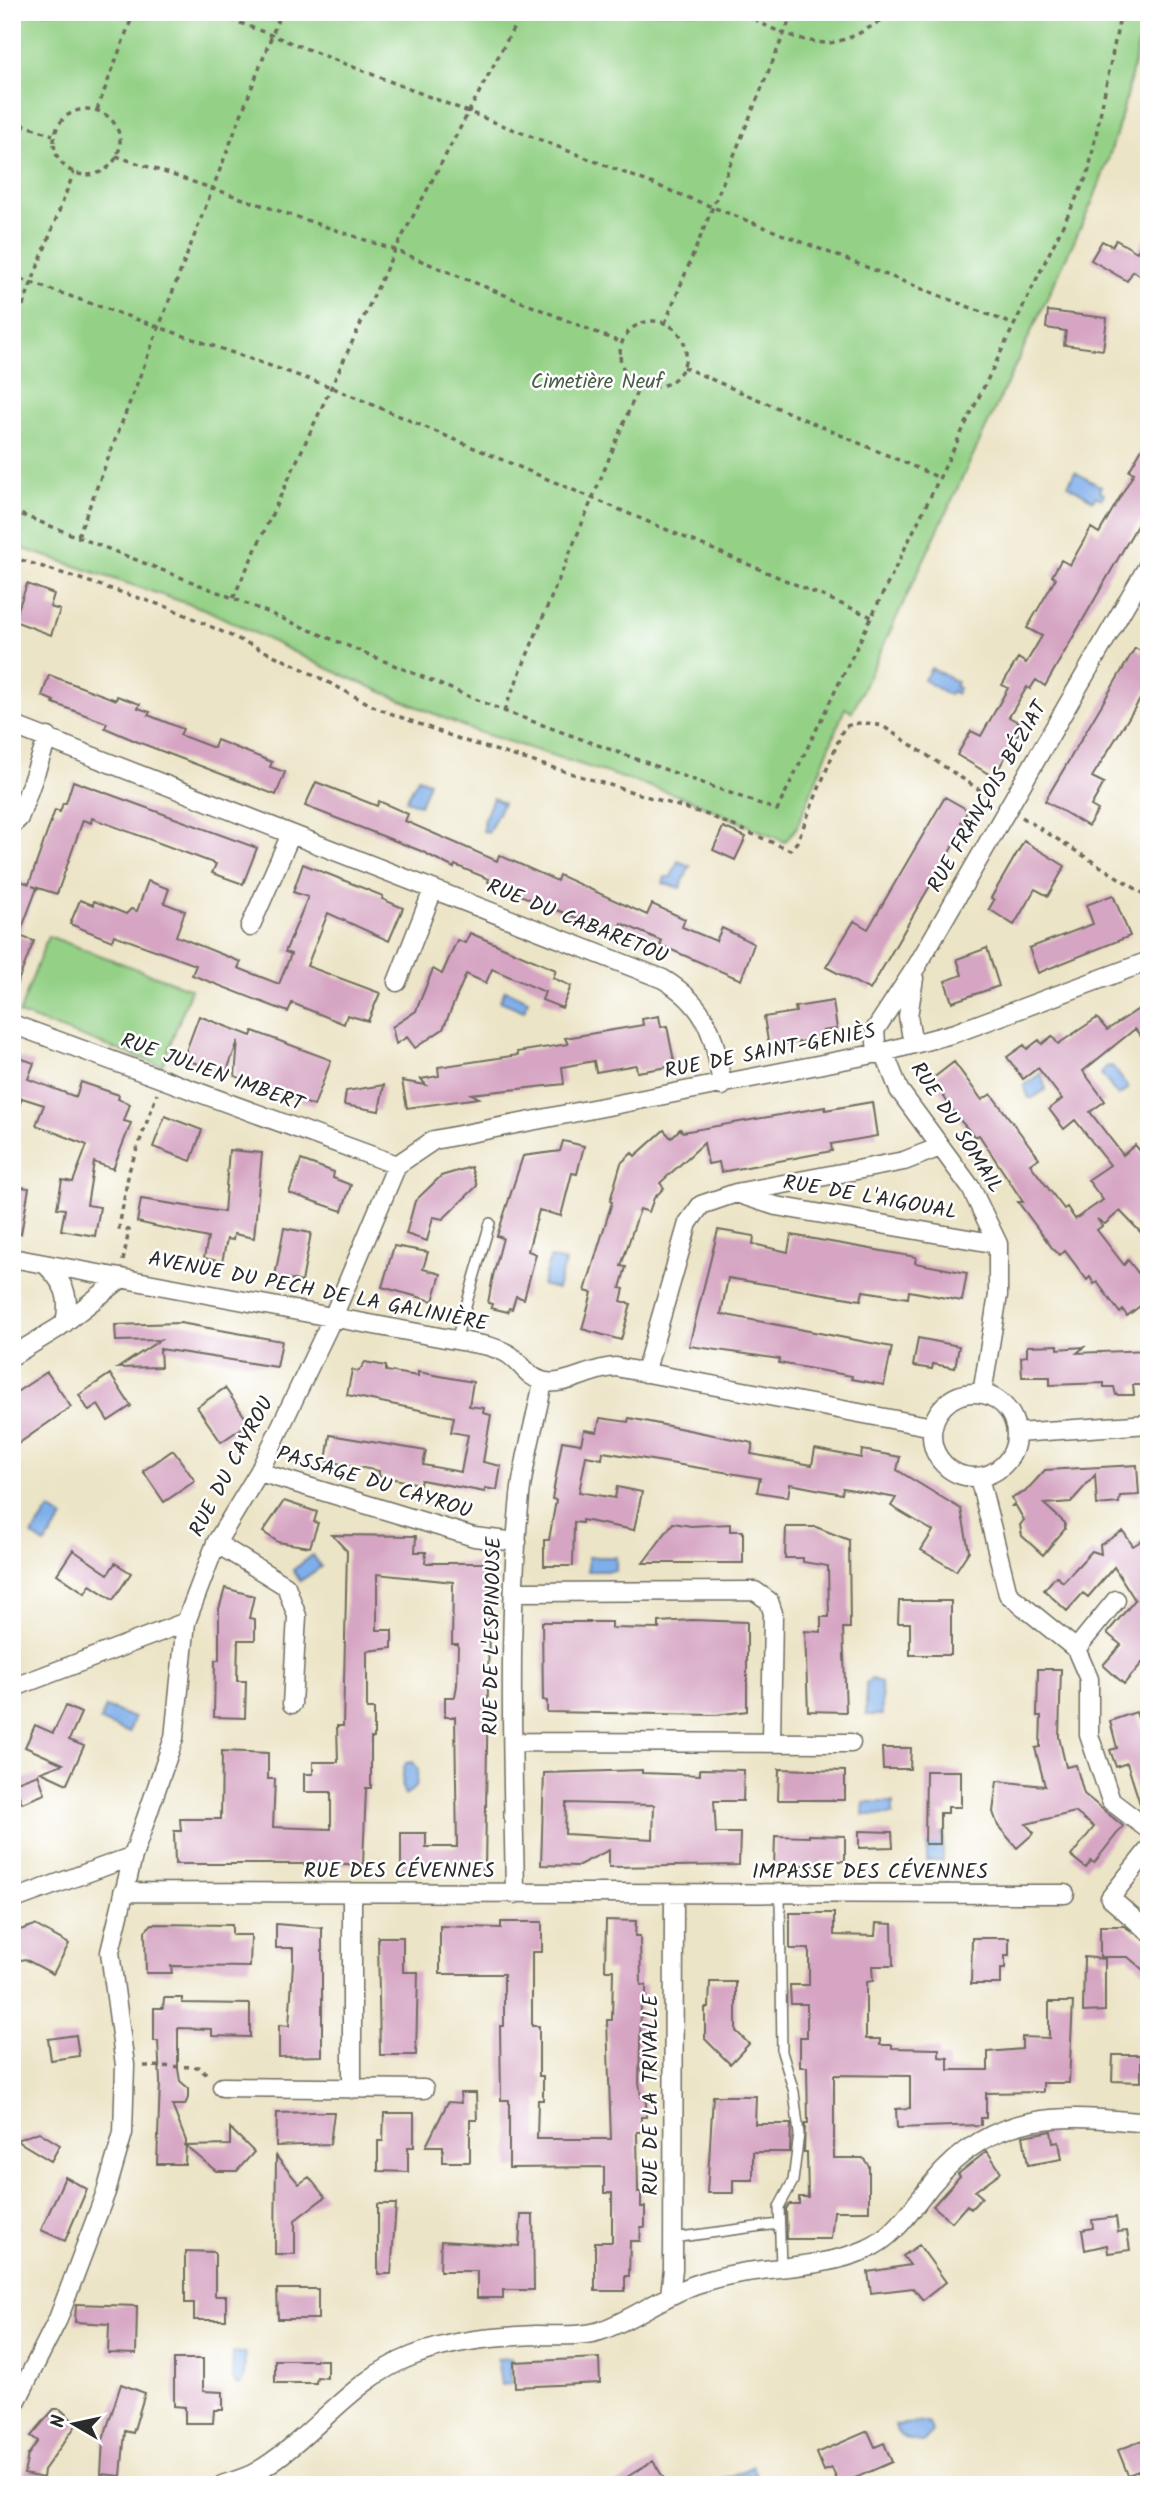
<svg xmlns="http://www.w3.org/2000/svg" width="1161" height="2497" font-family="Kalam,sans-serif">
	<rect width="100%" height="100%" fill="#fff"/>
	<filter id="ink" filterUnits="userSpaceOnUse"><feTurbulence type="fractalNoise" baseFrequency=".0143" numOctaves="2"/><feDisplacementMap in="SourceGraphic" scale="14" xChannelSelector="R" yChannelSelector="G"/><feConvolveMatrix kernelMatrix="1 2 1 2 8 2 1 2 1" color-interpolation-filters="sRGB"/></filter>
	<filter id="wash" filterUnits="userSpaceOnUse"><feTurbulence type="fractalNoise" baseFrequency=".00686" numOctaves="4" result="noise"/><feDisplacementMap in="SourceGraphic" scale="28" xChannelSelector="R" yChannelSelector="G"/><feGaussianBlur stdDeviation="1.57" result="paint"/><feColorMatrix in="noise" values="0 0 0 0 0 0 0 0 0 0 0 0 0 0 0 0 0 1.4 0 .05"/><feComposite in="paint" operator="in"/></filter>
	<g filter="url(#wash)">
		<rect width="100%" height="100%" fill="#ece4c6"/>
		<!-- green -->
		<path fill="#94d187" stroke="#607e59" stroke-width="2" d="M12 12H1144C1132 79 1117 143 1091 205L852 712 845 708 797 827 785 842 686 798 472 730 331 670 207 610 12 545Z
			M48 936 191 989 162 1066 19 1014Z"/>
		<!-- water -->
		<path fill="#7fafea" stroke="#556d8a" stroke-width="2" d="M1075 472 1101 487 1099 491 1104 494 1101 499 1096 496 1093 500 1068 485Z
			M931 668 957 682 955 686 959 688 956 694 952 691 949 695 924 680Z
			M418 778 429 782 420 805 406 800Z
			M493 798 503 803 488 833 483 831 485 824 483 823Z
			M678 861 690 866 680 888 663 883 665 877H671Z
			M505 990 528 1000 524 1011 500 1001Z
			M1112 1066 1129 1088 1118 1096 1101 1074 1106 1067Z
			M1041 1073 1046 1089 1033 1098H1029L1024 1086Z
			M550 1258 565 1262 557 1289 542 1285Z
			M50 1509 63 1518 45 1544 32 1535Z
			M313 1555 321 1567 300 1581 293 1570Z
			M588 1557H616V1571H588Z
			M872 1679 881 1683 882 1715H866V1683Z
			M106 1707 134 1718 129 1733 100 1721Z
			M413 1762 418 1769 416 1787 405 1795C401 1789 402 1770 406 1763Z
			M864 1802H893V1815H863Z
			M927 1833H943V1861H927Z
			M233 2353H245L244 2378 240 2384H236L232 2377Z
			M511 2358V2384L501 2385 497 2359Z
			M925 2422 929 2424 932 2432 923 2442C910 2441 897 2439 895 2425Z
			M753 2466 759 2481 751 2485H721L720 2481Z"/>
		<g id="blocks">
			<!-- building -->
			<path fill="#d6a5c3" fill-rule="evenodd" d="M1149 230V281L1133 271 1127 281 1091 260 1102 241 1112 246 1116 240 1137 252Z
				M1048 311 1107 318 1103 350 1064 345 1066 331 1046 328Z
				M1149 436V518L1143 515 1045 686 1036 680 1030 689 1027 687 1009 717 1023 725 994 777 957 755 971 731 981 736 1008 688 1002 685 1018 658 1026 663 1042 636 1027 628 1056 578 1052 576 1061 560 1070 565 1091 528 1099 533 1134 473 1129 471Z
				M27 584 54 594 50 607 60 610 51 635 14 621Z
				M1135 648 1149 656V685L1092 777 1104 783 1091 806 1098 810 1088 826 1045 801Z
				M49 675 116 700 117 696 140 704 138 708 150 712 148 715 183 729 180 735 214 748 217 740 272 762 270 767 285 772 276 795 138 742 105 728 107 723 53 703 54 701 42 696Z
				M73 781 257 848 243 884 212 873 216 864 92 818 91 823 83 820 57 894 32 886 37 888 19 936 34 941 12 996V878L29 884 55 810 60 812 63 803H66Z
				M316 782 377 806 379 801 408 814 405 821 497 861 499 855 557 881 559 875 647 915 652 904 685 919 682 927 716 941 722 928 739 936 754 944 741 980 660 945 662 941 621 923 616 934 488 882 489 879 455 865 454 868 421 851 305 806Z
				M945 797 968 810 961 822 965 825 870 990 826 967 854 921 868 929Z
				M723 827 746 837 735 860 713 850Z
				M1024 841 1065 866 1048 896 1035 889 1014 925 989 909 994 900 991 898Z
				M303 864 383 896 382 899 403 908 389 941 328 913 307 966 380 993 368 1021 347 1015 344 1024 292 1003 288 1012 192 975 196 965 114 935 112 941 70 924 80 900 93 905 94 901 126 914 131 909 137 911 148 881 169 889 164 903 185 911 176 936 241 962 238 968 279 984 291 954 285 952 308 897 293 892Z
				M1113 895 1130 936 1038 973 1029 948 1093 924 1086 905Z
				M470 933 556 970 553 978 571 986 562 1008 542 1000 545 992 492 969 486 983 466 974 443 1029 415 1048 407 1037 396 1044 392 1027 416 1011 433 969 442 974 457 940 465 943Z
				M987 948 999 986 952 1002 945 981 962 975 957 959Z
				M833 1001 837 1029 822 1031V1035L812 1036V1040L769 1047 764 1017 796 1012 795 1007Z
				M1149 1002V1046L1135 1029 1083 1071 1105 1101 1090 1112 1123 1155 1135 1145 1149 1161V1241L1120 1211 1105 1224 1097 1219 1102 1226 1097 1230 1124 1265 1128 1260 1149 1287V1299L1127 1316 1123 1310 1120 1313 1097 1282 1094 1284 1090 1277 1087 1280 1065 1251 1060 1255 1053 1249 1018 1202H1023L979 1135 975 1137 958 1118 932 1079 954 1062 982 1100 991 1094 1039 1158 1030 1164 1064 1209 1067 1207 1075 1219 1103 1200 1088 1180 1110 1165 1075 1120 1064 1129 1049 1109 1062 1099 1038 1068 1023 1079 1007 1057 1024 1045 1027 1049 1039 1040 1042 1044 1052 1036 1058 1044 1097 1018 1107 1030Z
				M199 1016 251 1036 253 1031 331 1060 314 1106 235 1076 238 1041 226 1073 183 1059Z
				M659 1016 661 1027 667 1026 675 1066 637 1072 636 1065 596 1072 594 1061 562 1067 564 1084 471 1094 479 1098 407 1108 402 1081 426 1085 421 1079 439 1076 438 1067 518 1055 517 1052 568 1044 565 1038 643 1025 642 1019Z
				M12 1055 34 1063 28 1079 76 1097 81 1082 119 1095 118 1099 130 1104 124 1121 131 1123 113 1169 94 1162 87 1205 100 1207 95 1236 61 1230 65 1209 57 1208 62 1180 73 1182 87 1145 36 1125 44 1105 22 1098 15 1117H12Z
				M384 1085 379 1111 344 1105 346 1091Z
				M872 1102 877 1136 831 1144 832 1151 721 1172 719 1162 708 1164 704 1143 660 1183 664 1188 654 1198 649 1212 640 1209 621 1266 626 1267 620 1288 624 1289 621 1301 631 1304 621 1340 582 1329 592 1293 585 1291 612 1202 610 1201 621 1163 632 1153 635 1156 664 1130 671 1138 680 1129 683 1132 825 1107V1110Z
				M165 1116 202 1130 191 1161 153 1147Z
				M563 1141 584 1146 577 1174 572 1173 561 1216 539 1210 528 1251 536 1254 524 1299 516 1296 512 1309 509 1308 508 1312 491 1308 492 1304 488 1303 493 1276 503 1238 497 1236 523 1156 560 1151Z
				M229 1150 262 1153 254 1238 234 1234 233 1240 227 1239 222 1262 204 1258 208 1238 137 1222 141 1199 224 1212Z
				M301 1160 334 1172 333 1178 351 1185 342 1211 289 1193Z
				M471 1167 477 1186 443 1219 433 1217 427 1241 406 1234 415 1201 441 1176Z
				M12 1186 29 1188 21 1234H12Z
				M284 1228 311 1233 302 1282 275 1276Z
				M718 1230 754 1236 753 1244 788 1252 791 1235 916 1257 915 1263 967 1273 962 1301 909 1291 908 1298 863 1291 861 1300 728 1278 721 1314 892 1347 884 1385 851 1379 852 1376 779 1363 780 1359 689 1346Z
				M394 1246 428 1252 423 1269 441 1274 433 1301 382 1287Z
				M180 1323 282 1341 277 1367 160 1349 161 1367 118 1368 160 1340 116 1341 115 1325Z
				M918 1338 959 1346 955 1368 933 1364 932 1369 913 1366Z
				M1058 1345V1349L1084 1347 1077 1353 1149 1350V1385H1133L1134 1395H1116L1114 1387H1104V1383L1050 1385V1377H1022L1021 1357 1027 1356V1346Z
				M365 1362 386 1366V1371L418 1376V1372L473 1382 469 1406 484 1408 483 1413 491 1415 483 1462 501 1466 497 1490 485 1488V1492L421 1480 420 1484 379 1476V1471L326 1461 330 1435 426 1451 423 1465 461 1472 468 1435 451 1432 454 1417 347 1395 352 1370 359 1371Z
				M47 1372 71 1407 12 1448V1395Z
				M110 1374 131 1406 108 1421 98 1405 89 1411 79 1395Z
				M225 1388 249 1423 221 1442 197 1407Z
				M600 1418 628 1422 629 1418 753 1443 751 1454 812 1465 815 1449 861 1458 862 1450 900 1457 897 1470 961 1509 969 1551 956 1571 921 1550 933 1531 891 1506 896 1498 843 1488 842 1494 790 1484 788 1497 757 1492 760 1478 603 1452 602 1459 586 1456 579 1492 615 1498 617 1487 642 1492 634 1530 582 1520V1523L574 1522 573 1566H544V1540H549L556 1500 552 1499 562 1441 581 1444 584 1430 597 1432Z
				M173 1450 195 1481 164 1502 143 1471Z
				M1137 1465 1139 1495 1120 1496 1119 1503 1097 1505 1095 1475 1071 1502 1044 1504 1065 1523V1529L1043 1555 1022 1536 1020 1525 1024 1520 1016 1506H1012L1015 1503 1012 1498 1025 1492 1045 1470Z
				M284 1501 317 1512 314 1522 318 1523 310 1547 278 1542 263 1532Z
				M673 1523 691 1526 730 1524V1531H743V1563H643Z
				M786 1527H816L849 1540 850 1628H843L846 1712 808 1711 805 1631 821 1632V1617H829L828 1566 803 1562V1558H785Z
				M1123 1531 1133 1546 1149 1536V1655L1124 1684 1103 1665 1121 1645 1107 1633 1135 1600 1114 1567 1088 1597 1083 1593 1067 1611 1044 1590 1056 1576 1063 1582 1092 1551 1101 1554 1100 1545Z
				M332 1535 416 1536 415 1552H426L425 1563H490L485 1869 401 1867V1833H426V1847H457L455 1717H445V1697H455L457 1685 458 1644H452L453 1582 377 1574V1630H392V1648L367 1651V1709H374V1738H371V1788H366L363 1864H175L174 1831H181L180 1819H221L222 1751 268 1753V1779H275L273 1827 331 1829V1792H304V1774H313V1762H338L337 1726H343L347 1551Z
				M73 1550 108 1574 115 1563 131 1573 113 1600 90 1585 85 1593 57 1574Z
				M225 1588 254 1596 249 1618 255 1619V1640H238L237 1681H246L245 1718 214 1717 215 1660H219V1609Z
				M899 1601H951V1655H910V1623H898Z
				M692 1620 747 1622V1711L716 1715 547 1712V1701L543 1700 542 1622H612V1628L659 1629V1622Z
				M1038 1669H1061L1059 1737 1066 1767 1076 1765 1084 1794 1123 1826 1094 1863 1091 1861 1086 1868 1071 1856 1094 1827 1075 1812 1026 1824 1034 1833 1017 1848 998 1826 993 1812 997 1781 1045 1786 1035 1748 1040 1747 1041 1716H1037Z
				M66 1706 81 1713 69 1740 84 1746 67 1784 41 1772 63 1764 25 1747 35 1725 53 1733Z
				M1136 1712 1142 1730 1149 1727V1816L1142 1810 1127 1763 1116 1767 1110 1750 1117 1748 1110 1721Z
				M882 1748H911L910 1769H883Z
				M700 1769 744 1770 743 1801H714L716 1833H740L739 1865 609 1867V1850L577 1866 541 1865 544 1773 642 1770V1773L700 1775ZM566 1803 654 1805 653 1839 565 1834Z
				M779 1769 845 1771V1800H778Z
				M926 1771H961V1807H948V1813H940V1844H925Z
				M38 1774 45 1794 22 1803 14 1783Z
				M859 1831 892 1832 893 1847 859 1848Z
				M809 1835 845 1836V1861H822V1866L797 1865V1869L774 1868 775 1836 809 1837Z
				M790 1913H834V1935L875 1936 876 1923 892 1924 893 1966H872L873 1981 866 1982V2039H880V2045H892V2048L939 2049V2057L948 2058V2070H988V2052L1022 2049V2037L1049 2038V2002H1073L1069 2083H1043V2092L986 2093V2118H981V2125L897 2128 896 2109 910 2108V2076L834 2075V2158H863L869 2166V2211H834L831 2239H787L786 2209 789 2204H799V2197H808L807 2152H804L805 2124H808L807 2067H800V2037H807V2004H791L790 1985H809V1949H790Z
				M606 1920 636 1921 635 1936H640L641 1985H646V2005H641L639 2082 641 2097H646V2117H641V2132H637L638 2192H641V2207H645V2227H641L640 2241H630L629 2276H625V2291H595V2242H612V2193H604V2167L509 2168V2100H501L500 2026H504V1974H440V1926L501 1928V1922H542V1952H532V2026H539V2076H543V2100H538L537 2139H611L607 2020H612L613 1970H605Z
				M152 1924 232 1925V1935H251L250 1967 171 1966 172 1973H146L145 1931Z
				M276 1924 322 1928V2056L279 2057V2025L289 2026 293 1963V1948H276Z
				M35 1925 69 1944 53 1974 25 1959 12 1962V1938L18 1936 17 1931Z
				M1100 1926H1124L1149 1943V1975L1128 1957H1100Z
				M378 1937H403V1972H418L416 2055H380Z
				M972 1938H1009V1956H1005V1969H1001V1984H971Z
				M1084 1957 1105 1959V2011L1083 2012Z
				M710 1982H736V2031L749 2044 730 2064 705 2039V2008H709Z
				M164 1998H182V2003L250 2004V2037L212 2036V2029L178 2028V2069L180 2081 188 2088V2098L185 2105H172L186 2141 185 2164H157L160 2082 158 2041H154V2008H163Z
				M76 2035 79 2056 51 2060 48 2039Z
				M1113 2055H1141V2082L1112 2081Z
				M460 2093H476L477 2120H470V2162H443V2146H426L448 2102 461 2103Z
				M713 2096H756L755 2124H791L790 2152H753V2180H733V2193H707Z
				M314 2112H334L330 2144 276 2146 277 2113Z
				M384 2113H414V2147H408V2172L378 2171V2141H383Z
				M230 2128 254 2152 237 2171H216L186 2146 230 2145Z
				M1051 2131 1053 2143 1059 2142 1062 2159 1028 2165 1023 2136Z
				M39 2132 60 2145 51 2161 16 2140Z
				M987 2151 1001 2172 975 2191 982 2197 971 2209 967 2205 952 2222 933 2206 960 2176 958 2174Z
				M276 2156 299 2184 309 2177 325 2197 295 2220V2254H275Z
				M65 2177 87 2189 65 2241 41 2230Z
				M378 2204H396L391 2274H378Z
				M521 2215H533L534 2290H503V2298H477V2271H440L441 2241 519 2246Z
				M1116 2217 1118 2232 1127 2231 1130 2250 1108 2253 1107 2245 1085 2250 1082 2230 1093 2228 1092 2220Z
				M919 2245 946 2282 923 2300 913 2288 871 2293 868 2272 910 2265 903 2256Z
				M185 2251 215 2252V2296H226V2320H194V2303H185Z
				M277 2289H318V2319H278Z
				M76 2304 137 2306 136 2354 108 2353 109 2324 75 2322Z
				M599 2358 600 2383 515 2387 514 2362Z
				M174 2359H203V2391L223 2392V2410H214L213 2423H185V2407L174 2406Z
				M275 2360H327V2378L317 2377 316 2383H275Z
				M121 2384 145 2393 133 2433 125 2431 121 2476 101 2474 103 2440Z
				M54 2409H60L77 2424 44 2470 43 2478 24 2474 28 2455 38 2441 31 2436Z
				M868 2431 875 2447 884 2443 892 2462 855 2478 858 2485H839L832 2468 824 2471 817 2453Z
				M1149 2438V2467L1128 2475 1118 2450Z
				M653 2461 668 2485H614Z"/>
		</g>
	</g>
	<g filter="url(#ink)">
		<use href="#blocks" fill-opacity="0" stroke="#6f6c61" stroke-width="2"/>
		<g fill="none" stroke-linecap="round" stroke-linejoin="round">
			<!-- service casing -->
			<g stroke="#6f6c61" stroke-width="12">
				<path id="service" d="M456 1340 490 1223
					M780 1895 782 2052 794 2092 799 2134 793 2181 779 2207 781 2267
					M673 2238 778 2224"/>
			</g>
			<!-- minor casing -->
			<g stroke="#6f6c61" stroke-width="21">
				<path id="minor" d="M12 725 663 979C708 1006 715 1036 722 1086
					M12 825 19 818 48 737
					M250 927 291 834
					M397 982 433 890
					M12 1024 397 1165
					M913 1044 908 1016 914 978
					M884 1052 899 1090 971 1188 998 1244V1295L982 1394
					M877 1054 875 1030 918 964 1149 564
					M397 1165 434 1140 884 1052 955 1033 1149 961
					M736 1193 776 1206 998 1244
					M12 1258 488 1346C494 1348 502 1350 508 1354 521 1362 526 1376 542 1381 564 1388 592 1367 616 1367L933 1427
					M45 1264C64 1283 71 1295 65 1323
					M12 1356 58 1328 122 1278
					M645 1373 688 1223 701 1205 736 1193 904 1161 940 1147
					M932 1435a42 42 0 1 1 84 0a42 42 0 1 1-84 0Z
					M1016 1433 1149 1424
					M259 1472 474 1537 517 1542
					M979 1477 1008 1594 1076 1649 1089 1679V1735L1111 1801 1149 1830
					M216 1543 286 1586 297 1616 292 1704
					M515 1592 755 1591 769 1601 773 1613 771 1742
					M1076 1649 1116 1600
					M12 1688 186 1622 216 1543 259 1472 333 1317 397 1165
					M513 1742 851 1743
					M1149 1849 1110 1898 1149 1932
					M123 1892 1065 1894
					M515 1894C513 1762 507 1628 520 1496 524 1458 536 1419 543 1382
					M12 1900 133 1856
					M222 2087 424 2089
					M352 2089V1894
					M670 2295 673 2269 674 1895
					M12 2410 58 2319 106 2192 123 2133 125 2065 110 1952 133 1856 174 1738 186 1622
					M222 2485C233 2481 246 2478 256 2472 313 2439 349 2380 412 2356 453 2340 494 2337 536 2335 556 2335 581 2337 600 2331 633 2320 665 2294 700 2283 753 2264 813 2272 865 2250 895 2238 912 2208 932 2184 995 2109 1060 2114 1149 2123"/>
			</g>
			<!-- path -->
			<path stroke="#6f6c61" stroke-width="3.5" stroke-dasharray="5 5" stroke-linecap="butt" d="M212 12 1015 325
				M747 12C758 27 809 44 828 43 847 42 877 25 891 12
				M54 142a33 33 0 1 1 66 0a33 33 0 1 1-66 0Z
				M97 110 134 12
				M12 121 53 135
				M116 156 395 250 622 343
				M12 276 331 387 872 617
				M620 354a33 33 0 1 1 66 0a33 33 0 1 1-66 0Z
				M665 323 793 12
				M12 334 74 172
				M683 367 940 478
				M12 511 233 598 504 711 777 810 1088 174 1121 12
				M78 536 281 12
				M12 557 170 608 297 666 379 709 465 741 708 815 790 850 797 842 844 727C859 721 869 722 884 727L992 798
				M233 598 395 250 522 12
				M504 711 640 384
				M1022 817 1149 897
				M123 1261 129 1230 119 1228 129 1171 157 1094
				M144 2066 198 2067 207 2075"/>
			<!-- service -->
			<use href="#service" stroke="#fff" stroke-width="9"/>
			<!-- minor -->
			<use href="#minor" stroke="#fff" stroke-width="18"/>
		</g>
	</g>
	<g text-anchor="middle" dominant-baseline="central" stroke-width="5" stroke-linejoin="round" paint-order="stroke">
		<!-- park labels -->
		<g font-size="21" fill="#4a5d47" stroke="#fff">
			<text x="597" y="382">Cimetière Neuf</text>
		</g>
		<!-- street labels -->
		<g font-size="21" fill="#2b2b2b" stroke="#fff">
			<text transform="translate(988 797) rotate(-60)">RUE FRANÇOIS BÉZIAT</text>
			<text transform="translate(577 922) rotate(22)">RUE DU CABARETOU</text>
			<text transform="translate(770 1052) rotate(-11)">RUE DE SAINT-GENIÈS</text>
			<text transform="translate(212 1073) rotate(20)">RUE JULIEN IMBERT</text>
			<text transform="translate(956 1128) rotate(57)">RUE DU SOMAIL</text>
			<text transform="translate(870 1198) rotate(10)">RUE DE L'AIGOUAL</text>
			<text transform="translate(318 1292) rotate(11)">AVENUE DU PECH DE LA GALINIÈRE</text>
			<text transform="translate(232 1467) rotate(-62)">RUE DU CAYROU</text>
			<text transform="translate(374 1483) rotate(17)">PASSAGE DU CAYROU</text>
			<text transform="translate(493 1636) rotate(-89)">RUE DE L'ESPINOUSE</text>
			<text x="399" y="1871">RUE DES CÉVENNES</text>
			<text x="870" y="1872">IMPASSE DES CÉVENNES</text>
			<text transform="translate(651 2095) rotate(-90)">RUE DE LA TRIVALLE</text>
		</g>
	</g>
	<!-- margin -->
	<rect width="1161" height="2497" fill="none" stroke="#fff" stroke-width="42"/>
	<!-- north arrow -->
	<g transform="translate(74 2424) rotate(279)" stroke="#ffffff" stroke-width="5" paint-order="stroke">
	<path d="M0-5L12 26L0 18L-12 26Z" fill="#2b2b2b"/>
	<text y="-10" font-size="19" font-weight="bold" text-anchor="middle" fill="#2b2b2b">N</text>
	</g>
</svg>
